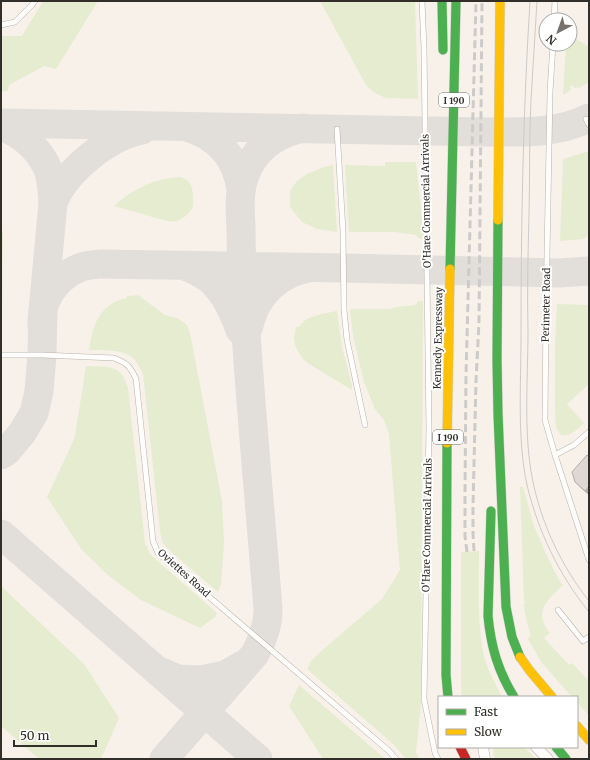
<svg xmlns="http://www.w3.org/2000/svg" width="590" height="760" font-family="Merriweather,serif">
	<defs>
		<filter id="shadow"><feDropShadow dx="3" dy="3" stdDeviation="0" flood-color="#0004"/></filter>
	</defs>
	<rect width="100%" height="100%" fill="#f7f1ea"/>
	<!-- green -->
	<path fill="#e6eccf" d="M43 1H98L56 69 44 66 9 85 8 91H1V36H22Z
		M320 1H415L418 99 386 98 375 93 366 85Z
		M570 35 589 47V82L579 88 578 87 574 88 573 85 570 87 571 90 563 95 566 44H570Z
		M589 151V234L584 239 560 241 563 159Z
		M385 162H416L422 219 423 239H419L417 235 394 232H349L345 165 385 166Z
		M333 165 337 232 317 229 302 222 290 207V196L291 189 297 181 307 174 324 167Z
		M180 177C192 181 193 188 193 200 193 203 193 206 192 209 189 214 182 219 177 221 174 222 170 221 167 221L114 206C134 188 154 179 180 177Z
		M1 230 3 232 2 327 1 333Z
		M138 295 165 315 177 318 183 322 187 325 190 333 222 501 224 542 221 584 218 592 170 551 162 542 160 531 143 374C141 370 138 364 135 360 124 348 104 351 89 350 92 326 100 303 127 298V296Z
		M419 301H423L421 704 416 752 419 759H406L394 745 307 669 312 660 318 654 382 599 400 570 389 434 384 420 375 409 364 382 353 336 350 309H390L397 307 415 305Z
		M557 304 589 305V384L567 404 584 423C577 429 571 437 561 435L556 427 555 410V344Z
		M337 311 342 347 352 385V390L309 364 303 359 299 353 295 345 294 338 296 327H299C306 315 324 314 337 311Z
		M86 366C98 367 115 364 123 376 125 380 126 384 128 388L145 543 150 554 160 563 217 613 215 617 200 628 141 600 109 576 82 550 47 497 71 446 75 436Z
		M520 487H523L534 526 546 554 559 580 563 585C548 600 532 611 550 633L544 638 569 665 572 663 589 681V716L577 702V697H572L542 663 528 639 531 635C528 625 524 614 524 603H526L525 601H524Z
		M479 551C479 585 477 618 483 652 486 667 495 683 502 697H462L461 687V552Z
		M1 586 84 664 119 718 101 759H39L1 726Z
		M299 685 383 757 385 759H323L289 706Z
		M494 747H524L536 759H495L493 753Z"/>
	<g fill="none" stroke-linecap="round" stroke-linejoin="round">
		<!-- taxiway -->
		<path stroke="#e2deda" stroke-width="29" d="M1 123 486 132C521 132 557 134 589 118
			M1 126C22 134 41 150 49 172 52 182 52 192 53 203L43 311 42 355 39 391 34 413 22 433 7 451 1 455
			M187 127C218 136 237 158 241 190
			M53 203C65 171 109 136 142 130
			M185 266C190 268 197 271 202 274 222 285 233 310 240 330
			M42 326C42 320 42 315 43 310 47 292 61 275 79 268 86 265 93 265 100 264L343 268 559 273 589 271
			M247 331C250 323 252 313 257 304 267 287 284 274 304 269
			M1 534 258 759
			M161 672 178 679 201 680 225 675 243 665
			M164 759 255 654C263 639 268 626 268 609 260 506 250 404 244 301 242 276 241 251 241 226 240 210 239 193 244 178 253 149 275 134 303 128"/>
	</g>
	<!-- building -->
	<path fill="#ded7d3" stroke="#b3adaa" filter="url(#shadow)" d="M587 455 589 457V486L585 491 575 482 572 472Z"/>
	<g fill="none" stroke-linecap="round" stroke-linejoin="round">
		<!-- lane casing -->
		<g stroke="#b7b2ac" stroke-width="6">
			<path id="lane" d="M422 1 424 48 429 429 424 699 435 753 438 759
				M554 20 555 1
				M1 25 15 22 32 5 35 1
				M553 44 550 92 546 311 545 420 555 455 589 560
				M586 119 589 125
				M337 129 343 231 344 310 347 340 365 425
				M1 355H42L114 358C127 363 130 366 136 379L153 541 158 553 389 751 396 759
				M555 455 574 445 589 432
				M558 610 583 641 589 637"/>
		</g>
		<!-- street casing -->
		<g stroke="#b7b2ac" stroke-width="11">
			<path id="street" d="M483 747 485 759
				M536 747 548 759"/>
		</g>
		<!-- fast casing -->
		<g stroke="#d3d0cd" stroke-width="10">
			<path id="fast" d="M442 1 443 50
				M498 220 497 360 498 414 506 607 512 637 520 657
				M450 269 456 1
				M447 443 446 675 448 697
				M491 511 488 616C491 647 498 671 514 697
				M556 747 566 759"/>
		</g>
		<!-- slow casing -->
		<g stroke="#d3d0cd" stroke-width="10">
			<path id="slow" d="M498 220 500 1
				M447 443 450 269
				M520 657 530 671 552 697
				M577 726 589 740"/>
		</g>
		<!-- jam casing -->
		<g stroke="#d3d0cd" stroke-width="10">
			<path id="jam" d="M460 747 466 759"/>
		</g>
		<!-- lane -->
		<use href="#lane" stroke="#fefdfc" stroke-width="5"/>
		<!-- street -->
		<use href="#street" stroke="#fefdfc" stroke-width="10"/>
		<!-- fast -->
		<use href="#fast" stroke="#4caf50" stroke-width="9"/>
		<!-- slow -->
		<use href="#slow" stroke="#ffc107" stroke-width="9"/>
		<!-- jam -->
		<use href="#jam" stroke="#c62828" stroke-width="9"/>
		<!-- tram -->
		<path stroke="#cccbc9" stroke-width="1" d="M530 1C523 113 521 225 521 338 521 385 517 439 527 485 538 531 559 575 589 612
			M537 1C535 34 533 67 531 100 529 138 530 176 529 214 528 253 527 292 528 331 528 380 523 434 533 482 542 525 562 567 589 601"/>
		<!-- rail -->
		<path stroke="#cccbc9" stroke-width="3" stroke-dasharray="8 4" stroke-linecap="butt" d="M474 551 473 534V506L476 381 479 322 482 1
			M467 552 465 536V492L466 375 476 1"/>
	</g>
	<g text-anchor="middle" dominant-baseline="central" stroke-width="4" stroke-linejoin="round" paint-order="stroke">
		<!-- shield labels -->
		<g fill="#fff" stroke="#706d69" stroke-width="1">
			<rect x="439" y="93" width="30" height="14" rx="3"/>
			<rect x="433" y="430" width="30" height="14" rx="3"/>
		</g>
		<g font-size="9" font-weight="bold" fill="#322e29">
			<text x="454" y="100">I 190</text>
			<text x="448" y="437">I 190</text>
		</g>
		<!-- street labels -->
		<g font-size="10" fill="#322e29" stroke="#fff">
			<text transform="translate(426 201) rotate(-91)">O'Hare Commercial Arrivals</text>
			<text transform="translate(546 305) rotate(-89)">Perimeter Road</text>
			<text transform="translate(438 338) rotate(-89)">Kennedy Expressway</text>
			<text transform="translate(427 525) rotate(-89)">O'Hare Commercial Arrivals</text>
			<text transform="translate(184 573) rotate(42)">Oviettes Road</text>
		</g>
	</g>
	<!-- border -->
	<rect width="590" height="760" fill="none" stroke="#322e29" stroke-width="4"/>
	<!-- legend -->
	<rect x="438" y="696" width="140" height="52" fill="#ffffff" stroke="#adaba9"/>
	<rect x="446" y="709" width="20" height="6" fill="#4caf50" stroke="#adaba9"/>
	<text x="474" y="716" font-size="12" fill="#322e29">Fast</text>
	<rect x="446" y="729" width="20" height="6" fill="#ffc107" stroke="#adaba9"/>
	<text x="474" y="736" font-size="12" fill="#322e29">Slow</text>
	<!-- north arrow -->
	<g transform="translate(558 32) rotate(221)"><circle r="19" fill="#ffffff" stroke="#adaba9"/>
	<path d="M0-3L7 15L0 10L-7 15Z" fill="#77726d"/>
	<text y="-6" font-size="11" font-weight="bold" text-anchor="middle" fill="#322e29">N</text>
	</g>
	<!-- scale -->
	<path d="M14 740v6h82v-6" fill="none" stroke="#322e29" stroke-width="2"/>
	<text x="20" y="740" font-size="12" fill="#322e29" stroke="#ffffff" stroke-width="3" paint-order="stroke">50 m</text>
</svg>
